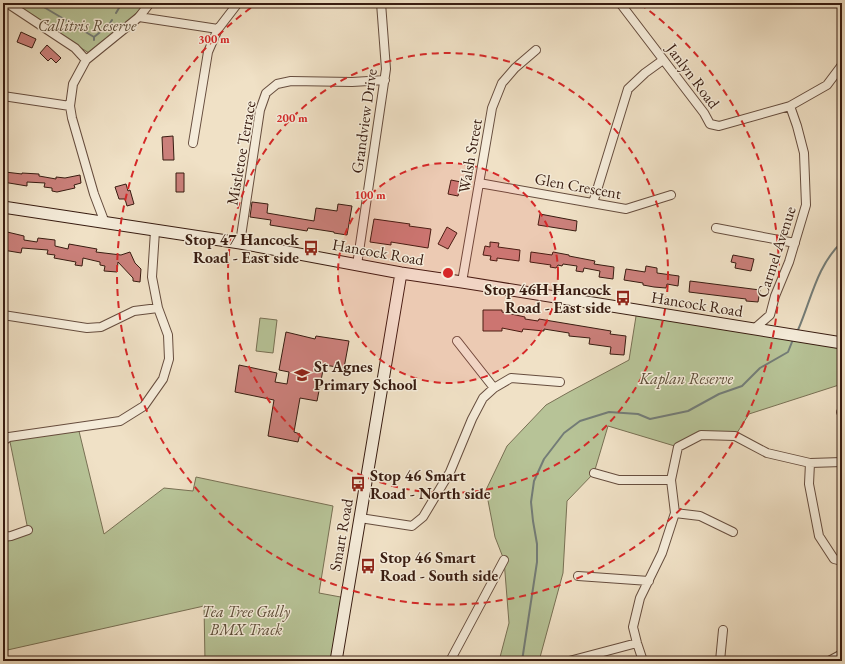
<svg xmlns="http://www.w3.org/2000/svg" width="845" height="664" font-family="'EB Garamond',serif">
	<rect width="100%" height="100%" fill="#f0e1c6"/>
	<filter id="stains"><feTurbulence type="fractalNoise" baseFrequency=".005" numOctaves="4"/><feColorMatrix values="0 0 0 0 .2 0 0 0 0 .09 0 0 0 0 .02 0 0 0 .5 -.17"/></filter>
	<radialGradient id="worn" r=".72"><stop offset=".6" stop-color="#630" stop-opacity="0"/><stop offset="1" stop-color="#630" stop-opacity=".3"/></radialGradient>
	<!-- green -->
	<path fill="#b7c397" stroke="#787054" d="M11 3H146L127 22 89 53Z
		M637 310 842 343V384L749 414 735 436 701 435 678 447 608 426 594 473 567 501 563 573 539 661H499L509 623 504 560 495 537 486 490 507 446 546 405 569 392 629 360Z
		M260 318 277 320 273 353 256 351Z
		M78 427 104 534 164 488 193 491 196 477 333 506 319 593 346 598 336 661H205L204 606 3 651V534L28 530 9 437Z"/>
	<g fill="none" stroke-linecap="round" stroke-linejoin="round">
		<!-- stream -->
		<path stroke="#737c77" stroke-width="2" d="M37 3 94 37V40
			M116 13 122 3
			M94 37 109 25 112 20
			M798 330C811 300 817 265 842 242
			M522 661 537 562V544L533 521 531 502 534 481 544 459 564 433 580 421 609 412 638 414 650 419 688 411 719 394 742 386 760 368 788 352 792 342"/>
	</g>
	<!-- building -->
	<path fill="#cb807b" stroke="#381c11" d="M21 32 36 39 32 48 17 42Z
		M47 45 61 58 56 63 51 58 48 61 40 53Z
		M173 136 174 160H163L162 137Z
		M5 172 22 174V173L39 174V176L56 179V177L65 178 80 175 81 183 74 185 75 188 57 192 52 191V188L44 187 45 183 27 182V186L3 182Z
		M176 173H184V192H176Z
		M451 180 461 182 458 196 448 194Z
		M126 184 128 191 130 190 134 204 127 206 125 199H119L115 187Z
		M252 202 268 204 267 213 314 221 316 208 337 211 338 204 352 206 347 235 334 233V232L308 228 307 231 270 225 271 220 250 217Z
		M540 214 577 221 576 231 538 225Z
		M374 219 410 224 409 226 431 229 428 248 391 242V245L370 242Z
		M447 227 457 233 448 249 438 244Z
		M3 231 24 236V240L37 242 38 238 55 240V246L68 249 69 244 97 249 96 252 121 255 130 252 135 263 141 269 140 282 133 281V278L118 262 117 272 104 271 105 266 100 265V262L83 258 82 266 75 265 76 262 54 258 55 255 47 254 48 250 22 248 21 253 3 250Z
		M490 242 499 243 498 247 520 250 519 261 497 258V261L490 260 491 256 483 255 485 246 490 247Z
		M531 252 552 255 553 252 569 255V256L595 261 594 264 614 267 613 279 599 277 600 271 584 268 583 272 576 271 577 266 563 264 562 266 558 265 556 268 550 267 551 265 530 262Z
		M733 255 754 259 751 271 735 268 736 263 731 262Z
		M646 266 657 268V273L679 276 678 286 667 284 666 288 654 287 643 285V283L624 280 626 269 645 272Z
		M690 281 760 290 758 302 746 301V299L689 292Z
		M483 310H502V312L525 317V319L538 321 539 319 611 331 610 334 626 336 624 355 610 354 611 347 589 344 590 338 569 336V333L544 329V331L523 329 522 332 502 328V331H483Z
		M286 332 315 339 316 336 349 341 344 368 324 365 317 401 300 398 294 432 300 434 298 442 268 436 274 400 235 392 239 365 277 373 275 382 287 384 289 372 279 370Z"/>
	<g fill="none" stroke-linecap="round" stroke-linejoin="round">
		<!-- minor casing -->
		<g stroke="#664d3e" stroke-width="10">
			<path id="minor" d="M7 3 75 48 86 60
				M620 3 704 113 710 124 719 126 790 106 827 85 842 65
				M139 17 218 29
				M3 96 70 106
				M193 143 208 52 218 29 238 3
				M479 183 626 209 671 195
				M593 203 628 89 645 73 663 60
				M105 223 94 194 72 118 70 106 73 84 86 60 139 17 150 3
				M716 228 795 243
				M240 243 260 110 266 93 277 84 291 81 352 82 385 80
				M357 265 386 69 381 3
				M462 282 492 108 502 83 515 68 536 50
				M3 315 87 328 101 327 134 311 158 308
				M754 329 770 315 775 296 789 262 806 205 804 153 797 126 790 106
				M457 341 494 388
				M841 412 842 414
				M3 441 9 437 120 421 144 406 163 379 169 359 168 335 158 308 152 277 155 231
				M810 463 809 484 819 536 834 559 842 561
				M594 473 619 480H671
				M675 513 700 516 733 532
				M360 518 412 526 423 517 450 472 472 419 483 398 494 388 511 378 560 382
				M3 537 11 536 28 530
				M578 576 649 581
				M450 661 504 560
				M569 661 637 643
				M643 661 637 643 633 627 640 598 662 553 675 513 671 480 678 447 701 435 735 436 767 453 810 463 842 462
				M720 661 723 630
				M829 661 842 654"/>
		</g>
		<!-- secondary casing -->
		<g stroke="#381c11" stroke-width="13">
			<path id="secondary" d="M3 207 240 243 401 273 462 282 842 343
				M336 661 401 273"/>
		</g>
		<!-- minor -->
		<use href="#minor" stroke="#f5ecda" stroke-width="8"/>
		<!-- secondary -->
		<use href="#secondary" stroke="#f5ecda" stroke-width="11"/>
	</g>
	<!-- distance rings -->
	<circle cx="448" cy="273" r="110" fill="#d62828" fill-opacity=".12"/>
	<g fill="none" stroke="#d62828" stroke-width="2" stroke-dasharray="7 5">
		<circle cx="448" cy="273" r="110"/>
		<circle cx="448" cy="273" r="220"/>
		<path d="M640 4A331 331 0 1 1 256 4"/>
	</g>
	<!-- icons -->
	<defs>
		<g id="bus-bare" transform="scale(1.2)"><path d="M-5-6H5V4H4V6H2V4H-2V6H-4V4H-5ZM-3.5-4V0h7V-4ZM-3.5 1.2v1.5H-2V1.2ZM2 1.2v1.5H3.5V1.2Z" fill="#8f2418" stroke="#f5ecda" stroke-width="2.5" paint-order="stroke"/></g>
		<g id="school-bare" transform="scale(1.2)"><path d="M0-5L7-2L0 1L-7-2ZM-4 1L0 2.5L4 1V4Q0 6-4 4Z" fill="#8f2418" stroke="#f5ecda" stroke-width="2.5" paint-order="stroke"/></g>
	</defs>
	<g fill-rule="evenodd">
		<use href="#bus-bare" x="311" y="248"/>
		<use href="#bus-bare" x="623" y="298"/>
		<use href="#school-bare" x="302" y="375"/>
		<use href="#bus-bare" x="358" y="484"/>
		<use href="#bus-bare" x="368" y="566"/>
	</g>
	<g text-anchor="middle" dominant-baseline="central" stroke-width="3" stroke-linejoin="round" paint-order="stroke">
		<!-- park labels -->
		<g font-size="16" font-style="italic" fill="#5e4e39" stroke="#f5ecda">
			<text x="87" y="25">Callitris Reserve</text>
			<text x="686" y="378">Kaplan Reserve</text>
			<text x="246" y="611">Tea Tree Gully<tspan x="246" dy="18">BMX Track</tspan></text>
		</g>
		<!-- street labels -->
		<g font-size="16" fill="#381c11" stroke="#f5ecda">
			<text transform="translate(693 76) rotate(53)">Janlyn Road</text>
			<text transform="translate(364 121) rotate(-82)">Grandview Drive</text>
			<text transform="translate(241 153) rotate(-80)">Mistletoe Terrace</text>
			<text transform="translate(470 156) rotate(-80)">Walsh Street</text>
			<text transform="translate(578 186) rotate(10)">Glen Crescent</text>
			<text transform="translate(378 252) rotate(10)">Hancock Road</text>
			<text transform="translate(776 252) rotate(-72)">Carmel Avenue</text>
			<text transform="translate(697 304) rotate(9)">Hancock Road</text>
			<text transform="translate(341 535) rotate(-80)">Smart Road</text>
		</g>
		<!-- poi labels -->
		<g font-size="16" font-weight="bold" fill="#381c11" stroke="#f5ecda" text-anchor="start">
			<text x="299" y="239" text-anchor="end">Stop 47 Hancock<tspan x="299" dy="18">Road - East side</tspan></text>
			<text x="611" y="289" text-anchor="end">Stop 46H Hancock<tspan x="611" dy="18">Road - East side</tspan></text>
			<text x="314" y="366">St Agnes<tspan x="314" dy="18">Primary School</tspan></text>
			<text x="370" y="475">Stop 46 Smart<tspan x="370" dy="18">Road - North side</tspan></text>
			<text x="380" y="557">Stop 46 Smart<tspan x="380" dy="18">Road - South side</tspan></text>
		</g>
	</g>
	<circle cx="448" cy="273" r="6" fill="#d62828" stroke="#f5ecda" stroke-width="2"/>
	<g font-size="12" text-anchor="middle" font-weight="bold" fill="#d62828" stroke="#f5ecda" stroke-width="3" stroke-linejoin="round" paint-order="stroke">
		<text x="214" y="43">300 m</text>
		<text x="292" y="122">200 m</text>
		<text x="370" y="199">100 m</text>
	</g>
	<!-- margin -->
	<rect width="845" height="664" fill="none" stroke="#f0e1c6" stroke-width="16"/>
	<rect x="4" y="4" width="837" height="656" fill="none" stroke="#381c11" stroke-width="2"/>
	<rect x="8" y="8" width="829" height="648" fill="none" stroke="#381c11"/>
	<rect width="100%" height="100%" filter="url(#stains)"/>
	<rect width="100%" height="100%" fill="url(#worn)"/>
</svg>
